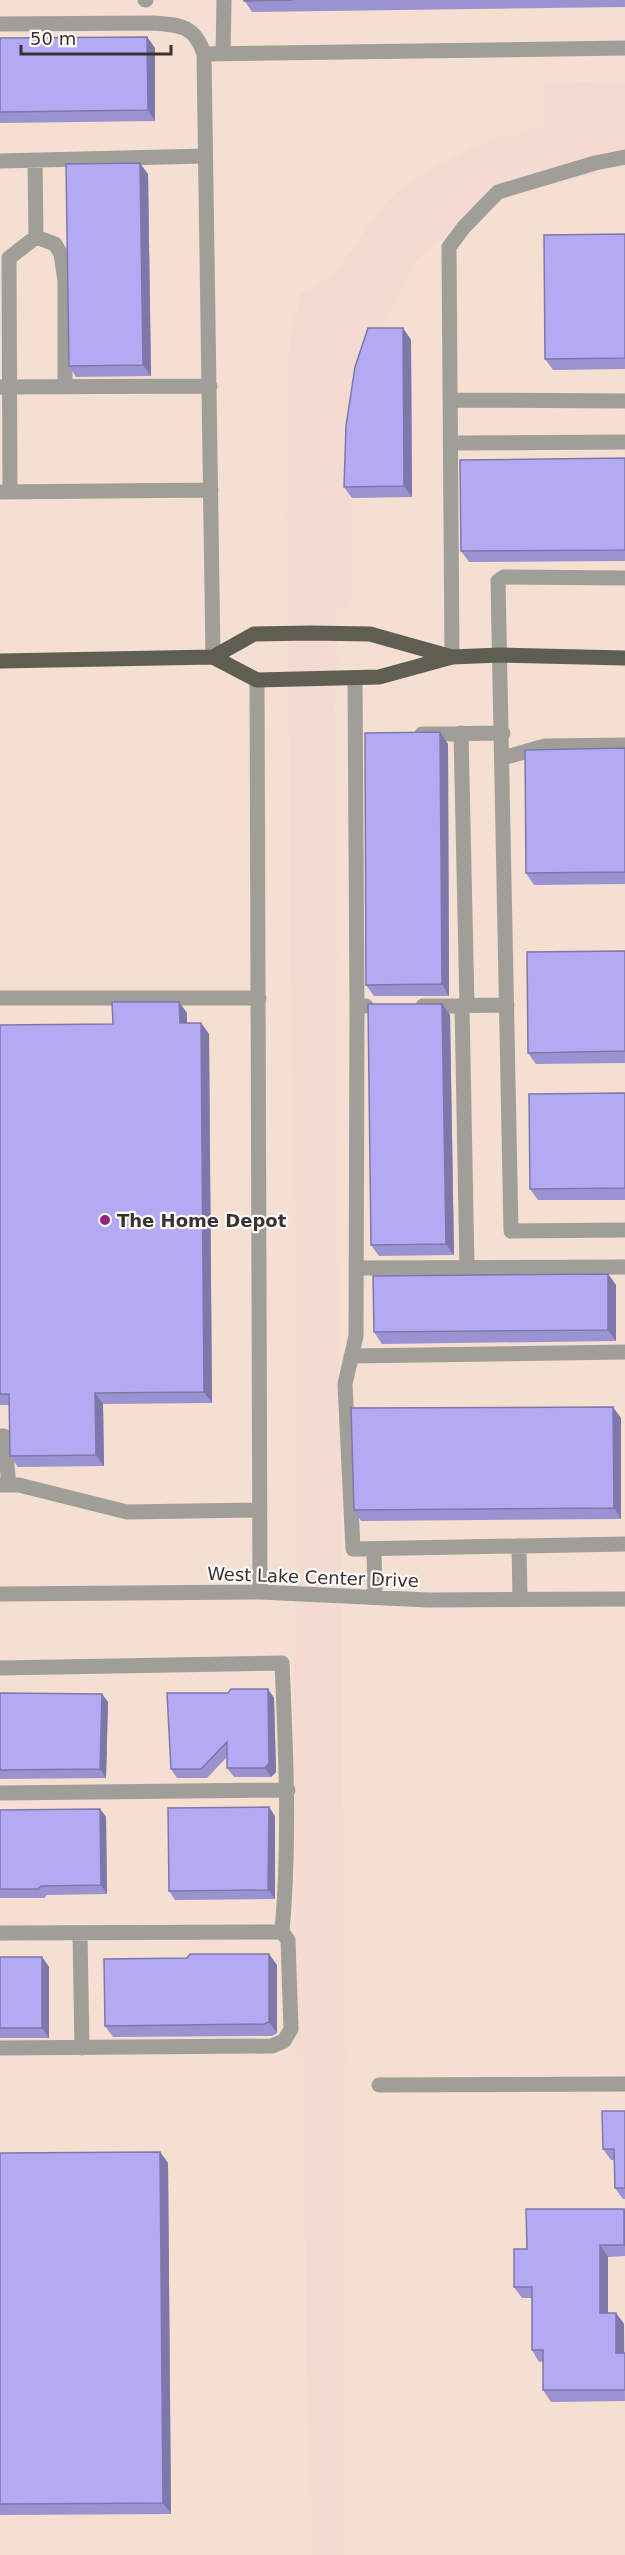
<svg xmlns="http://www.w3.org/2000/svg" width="625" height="2555" font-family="'DejaVu Sans',sans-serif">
	<rect width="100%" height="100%" fill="#fae9e4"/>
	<!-- commercial -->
	<path fill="#f4dfd1" d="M0 0H625V2555H0Z"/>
	<!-- built -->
	<path fill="#f3dbd2" d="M625 81V167L509 196 469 213 416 261 376 340 352 498 351 607 339 608 335 704 345 2075V2555H310L302 2056H296L293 1681 296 1560 286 385 291 332 301 293 334 274 388 200 414 178 480 143 545 123 543 83Z"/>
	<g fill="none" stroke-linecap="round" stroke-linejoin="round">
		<!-- minor -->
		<path stroke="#9f9e98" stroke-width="15" d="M145 0H146
			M0 24 154 23C181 25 195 26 204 54L213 657
			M204 54 625 48
			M223 54 224 0
			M0 161 205 156
			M36 237 55 244 61 254 65 281V387
			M0 387 210 386
			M451 400 625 401
			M451 443 625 442
			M0 492 211 490
			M10 492 9 258 36 237 35 160
			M625 578 504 577 498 581 511 1231 625 1230
			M452 657 449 247 464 227 498 192 595 163 625 157
			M355 679 357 1006H366
			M257 680 260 1592
			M461 733 467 1006
			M422 734 503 733
			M503 758 545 746 625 745
			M0 998H259
			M357 1006 356 1336 345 1384 353 1549 625 1544
			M423 1006 507 1005
			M462 1006 467 1268
			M356 1268 625 1267
			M351 1356 625 1352
			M0 1436H4L9 1485
			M0 1485H19L127 1512 260 1510
			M519 1546 520 1599
			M374 1549 375 1597
			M0 1594 260 1592 428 1600 625 1599
			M0 1668 282 1663C286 1753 290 1842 282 1932L288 1940 291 2029 284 2041 272 2046 0 2048
			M0 1793 288 1790
			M0 1933 282 1932
			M80 1933 82 2048
			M379 2085 625 2084"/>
		<!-- major -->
		<path stroke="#5f5e53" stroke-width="15" d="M213 657 254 634 310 633 370 634 452 657
			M0 661 213 657 257 680 379 677 452 657 500 655 625 658"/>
	</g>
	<!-- wall -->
	<path fill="#9b92d1" d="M244 0H625V7L252 12Z
		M147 37 155 48V121L0 123V38Z
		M148 174 151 376 76 377 69 366Z
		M625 234V369L553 370 545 359Z
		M403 328 411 340 412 497 352 498 344 487Z
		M625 458V561L469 562 461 551Z
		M448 744 449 996H374L366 985Z
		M625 748V884L534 885 526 873Z
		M625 951V1063L536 1064 528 1053Z
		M179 1002 187 1013V1023H201L209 1034 212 1403 103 1404 104 1466 18 1467 10 1456 9 1405H0V1025L113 1024Z
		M442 1004 450 1015 454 1255 379 1256 371 1245Z
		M625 1093V1200H538L530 1189Z
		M608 1274 616 1285V1341L382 1344 374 1332Z
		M621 1418V1519L361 1521 354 1510Z
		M268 1689 274 1698 276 1772 271 1777H234L227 1768V1757L207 1778H177L171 1769 228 1693Z
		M0 1693 102 1694 108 1702 106 1778 0 1779Z
		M100 1809 106 1817 107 1894 47 1895 44 1898H0V1810Z
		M275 1816V1899L175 1900 169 1891Z
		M0 1957H42L49 1967V2038H0Z
		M187 1958 277 1965V2033L272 2036 113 2037 105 2026Z
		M625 2111V2199H623L615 2188V2160H611L603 2149Z
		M160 2152 168 2163 171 2514 0 2515V2153Z
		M624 2209 625 2211V2256L608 2257V2313H616L624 2324 625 2401 551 2402 543 2390V2361L539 2362 532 2350V2298H522L514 2287 527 2249Z"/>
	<!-- shaded-wall -->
	<path fill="#7e77aa" d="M147 37 155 48V121L148 110Z
		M140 163 148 174 151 376 143 365Z
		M403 328 411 340 412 497 404 486Z
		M440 732 448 744 449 996 442 984Z
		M179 1002 187 1013V1034L180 1023Z
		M442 1004 450 1015 454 1255 446 1244Z
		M201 1023 209 1034 212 1403 204 1392Z
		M608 1274 616 1285V1341L608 1330Z
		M95 1393 103 1404 104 1466 96 1455Z
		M613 1407 621 1418V1519L614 1508Z
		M268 1689 274 1698 276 1772 271 1777 265 1768Z
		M102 1694 108 1702 106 1778 100 1769Z
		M269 1807 275 1816V1899L268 1890Z
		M100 1809 106 1817 107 1894 101 1885Z
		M269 1954 277 1965V2033L269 2022Z
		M42 1957 49 1967V2038L42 2028Z
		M160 2152 168 2163 171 2514 163 2503Z
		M624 2209 625 2211V2247L624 2245Z
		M600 2245 608 2257V2324L600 2313Z
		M616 2313 624 2324V2364L616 2353Z"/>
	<!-- building -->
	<path fill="#b4aaf3" stroke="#7e77aa" stroke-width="1.5" d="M244 0H293L244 1Z
		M147 37 148 110 0 112V38Z
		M140 163 143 365 69 366 66 164Z
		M625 234V358L545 359 544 235Z
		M368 328H403L404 486 344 487 346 426 355 367Z
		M625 458V550L461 551 460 460Z
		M440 732 442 984 366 985 365 733Z
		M625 748V872L526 873 525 750Z
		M625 951V1051L528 1053 527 952Z
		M112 1002H179L180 1023H201L204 1392 95 1393 96 1455 10 1456 9 1394H0V1025L113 1024Z
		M368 1004H442L446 1244 371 1245Z
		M625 1093V1188L530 1189 529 1094Z
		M608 1274V1330L374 1332 373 1276Z
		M613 1407 614 1508 354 1510 351 1408Z
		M231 1689H268L269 1763 265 1768H227V1742L201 1769H171L167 1693H228Z
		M0 1693 102 1694 100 1769 0 1770Z
		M269 1807 268 1890 169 1891 168 1808Z
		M100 1809 101 1885 41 1886 38 1889H0V1810Z
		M190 1954H269V2022L264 2024 105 2026 104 1959 187 1958Z
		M0 1957H42V2028H0Z
		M602 2111H625V2188H615L614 2149H603Z
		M160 2152 163 2503 0 2504V2153Z
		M526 2209H624V2245H600V2313H616V2353H625V2390H543V2350H532V2287H514V2249H527Z"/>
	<!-- markers -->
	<circle fill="#932281" stroke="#fdfaf9" stroke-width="2" cx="105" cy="1220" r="6"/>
	<g text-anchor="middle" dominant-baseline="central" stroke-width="4.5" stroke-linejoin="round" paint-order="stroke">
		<!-- poi labels -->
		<g font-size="18" font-weight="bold" fill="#393330" stroke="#fdfaf9" text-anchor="start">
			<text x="117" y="1220">The Home Depot</text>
		</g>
		<!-- street labels -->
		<g font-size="18" fill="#393330" stroke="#fdfaf9">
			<text transform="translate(313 1577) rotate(2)">West Lake Center Drive</text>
		</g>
	</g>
	<!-- scale -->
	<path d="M21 45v9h150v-9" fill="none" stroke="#393330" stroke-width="3"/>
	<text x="30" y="45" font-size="18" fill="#393330" stroke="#fdfaf9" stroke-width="4.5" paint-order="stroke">50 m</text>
</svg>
